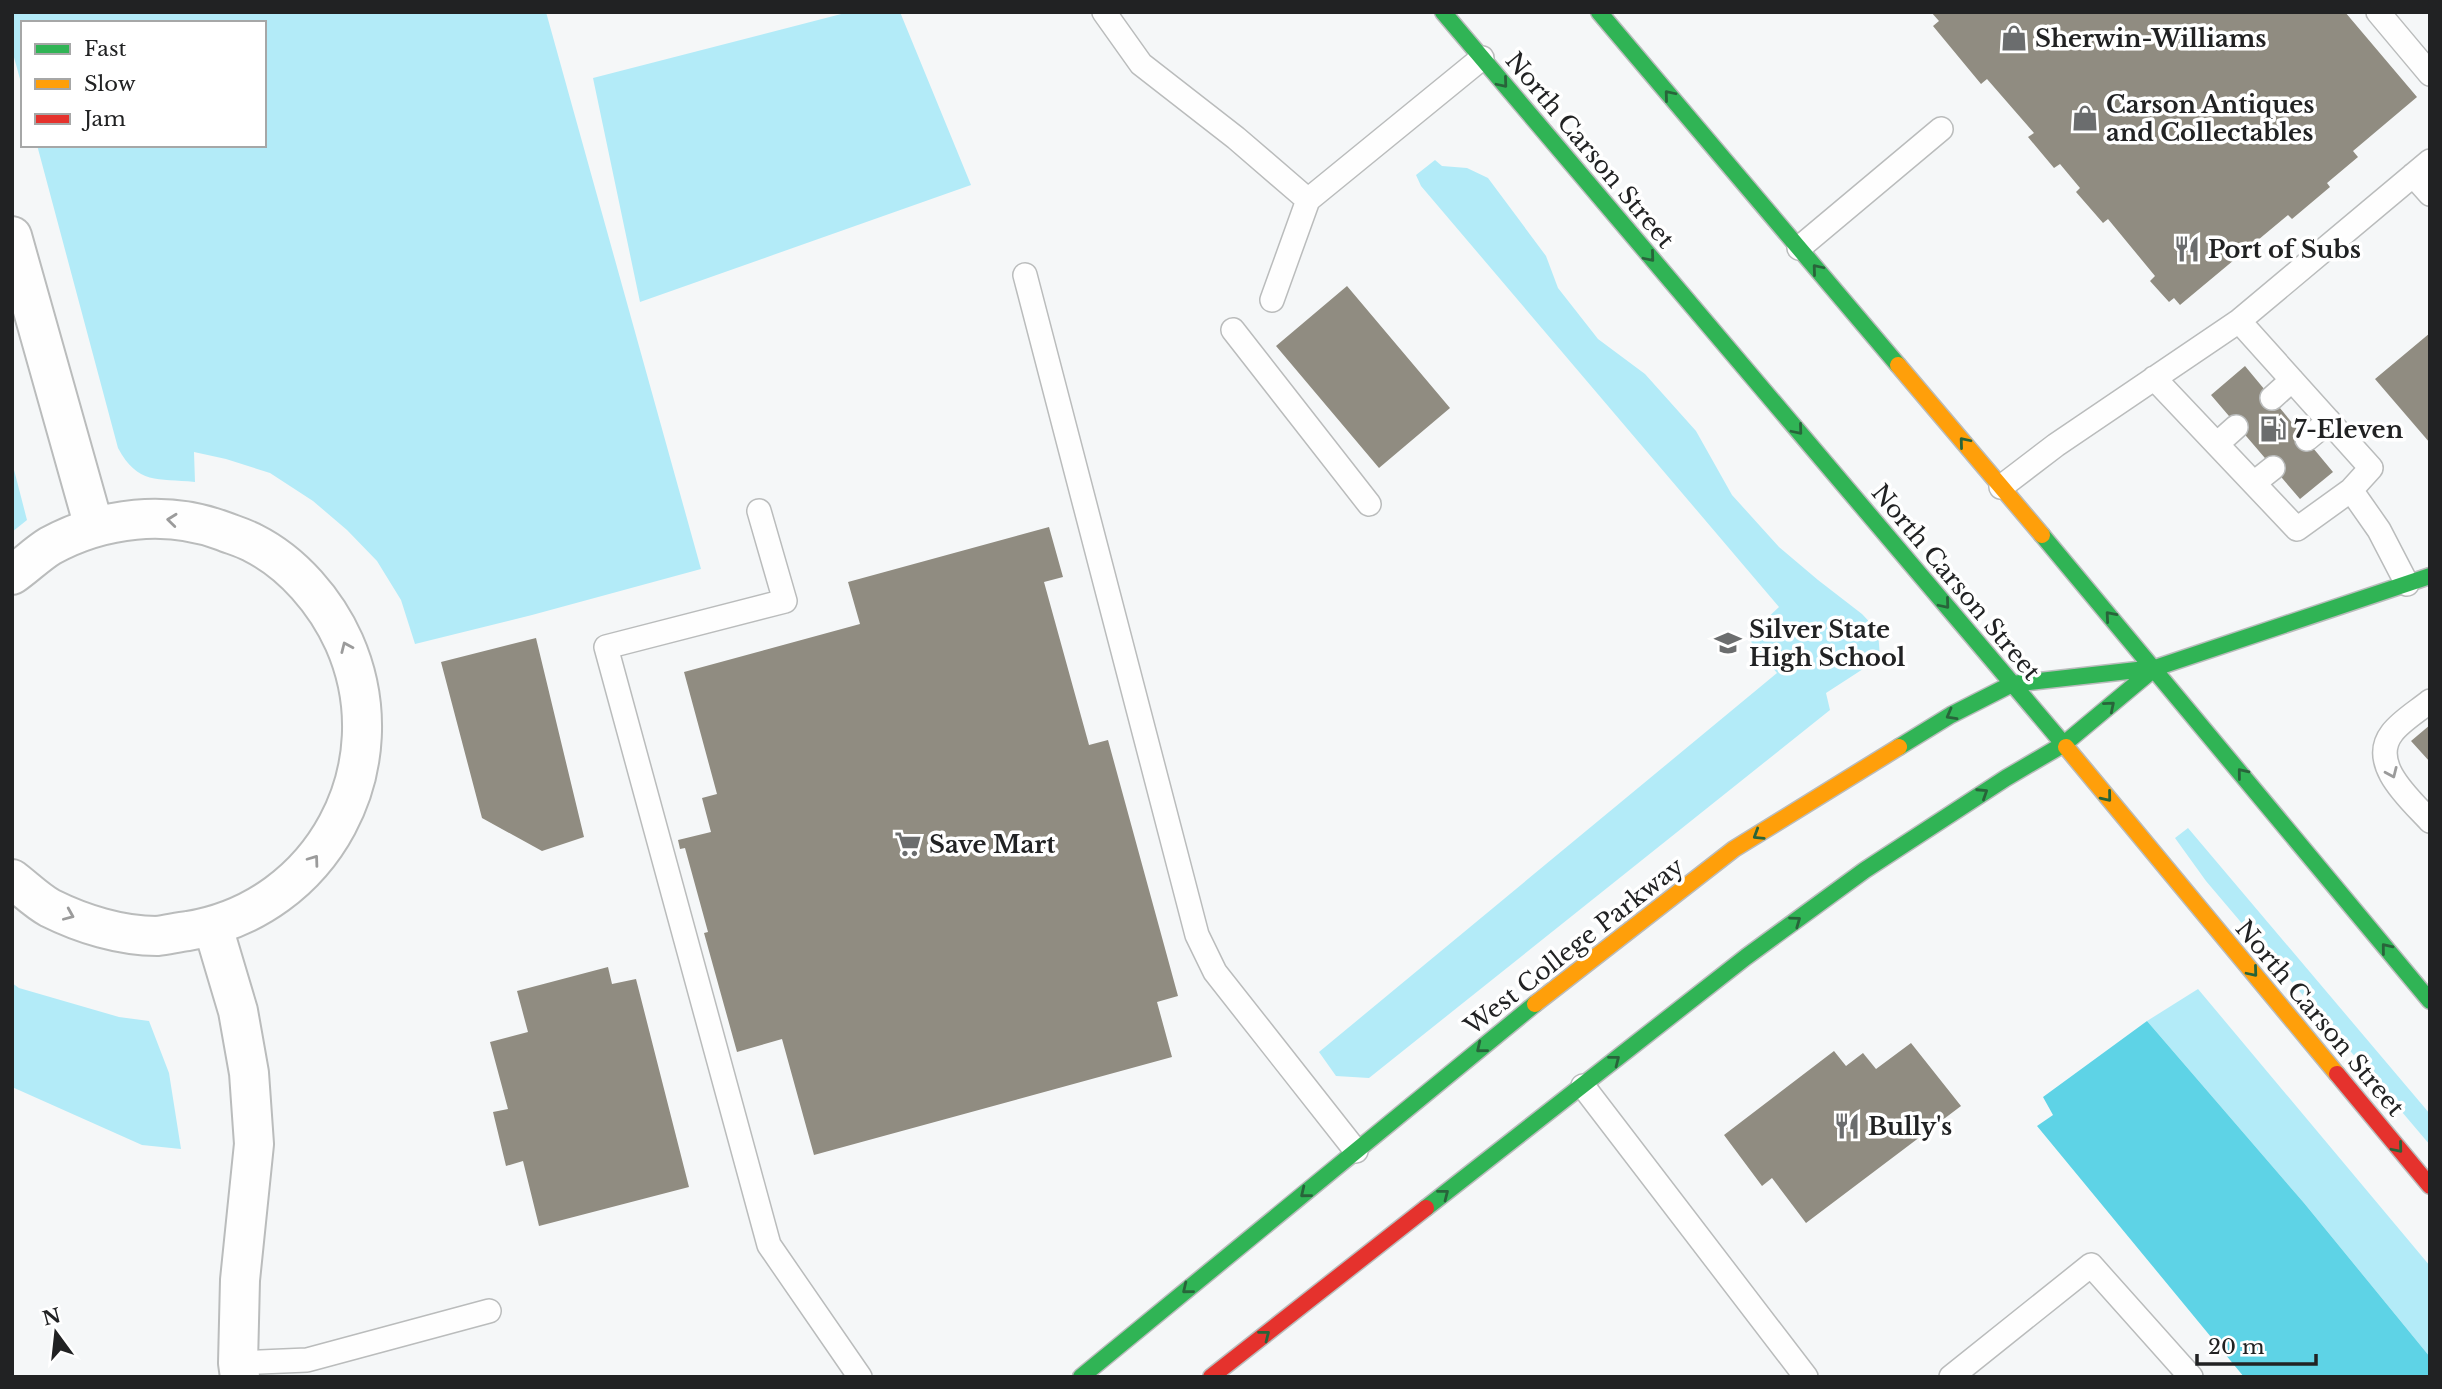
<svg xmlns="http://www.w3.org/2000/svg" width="2442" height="1389" font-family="'Libre Baskerville',serif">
	<rect width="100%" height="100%" fill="#f5f7f8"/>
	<!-- green -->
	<path fill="#b3ebf8" d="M12 12H546L701 569 532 615 415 644 401 600 377 561 347 530 313 501 270 473 226 459 194 452 195 482C157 478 138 485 118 448L37 145H264V23H23V90L12 50Z
		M849 12H900L971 185 640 302 593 78Z
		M1435 160 1442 166 1467 168 1488 178 1546 256 1558 288 1598 339 1645 374 1696 431 1732 495 1779 547 1818 580 1862 614 1878 631 1880 658 1826 693 1830 710 1369 1078 1336 1076 1319 1052 1777 673 1747 637 1779 607 1421 186 1416 175Z
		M12 462 27 520 12 532Z
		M2188 828 2430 1114V1145L2206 881 2175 838Z
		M12 983 19 988 119 1017 149 1021 169 1073 181 1149 142 1145 12 1087Z
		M2198 989 2430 1266V1357L2304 1203 2147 1021Z"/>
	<!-- water -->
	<path fill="#5ed3e6" d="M2147 1021 2304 1203 2430 1357V1377H2244L2037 1126 2053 1115 2043 1097Z"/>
	<!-- building -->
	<path fill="#908c81" d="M1931 12H2345L2417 97 2353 151 2358 157 2327 183 2330 187 2292 219 2288 215 2180 305 2174 298 2169 302 2150 281 2155 276 2108 219 2103 223 2076 192 2080 188 2060 164 2054 168 2028 137 2034 133 1987 79 1981 84 1933 26 1939 21Z
		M1347 286 1450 408 1379 468 1276 346Z
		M2430 333V443L2375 379Z
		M2245 366 2333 472 2300 499 2211 395Z
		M1049 527 1063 577 1044 582 1089 745 1108 740 1178 996 1157 1002 1172 1057 814 1155 782 1039 737 1052 704 933 708 932 685 848 680 849 678 840 711 832 702 798 717 794 684 672 860 624 848 582Z
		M536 638 584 837 542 851 482 818 441 662Z
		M2430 725V762L2411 741Z
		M608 967 612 984 636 979 689 1187 539 1226 523 1161 506 1166 493 1112 508 1109 490 1042 528 1032 517 991Z
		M1911 1043 1961 1106 1806 1223 1772 1178 1762 1186 1724 1135 1834 1051 1846 1066 1863 1053 1876 1069Z"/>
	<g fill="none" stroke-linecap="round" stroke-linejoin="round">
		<!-- lane casing -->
		<g stroke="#babcbc" stroke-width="26">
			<path id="lane" d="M1104 12 1141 64 1236 138 1308 200
				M2378 12 2430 74
				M2413 175 2430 194
				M1799 248 1941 129
				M1025 275 1197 935 1215 972 1356 1151
				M1272 300 1308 200 1482 58
				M2239 321 2371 468 2351 490 2379 530 2407 584
				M1233 330 1369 504
				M2154 378 2297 529 2351 490
				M2272 398 2292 380
				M2307 439 2329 421
				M2217 444 2236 427
				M2254 483 2273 468
				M2001 487 2056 445 2239 321 2430 161
				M759 511 785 601 606 647 769 1245 860 1377
				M2430 701C2418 711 2401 721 2392 733 2368 764 2411 800 2430 821
				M1583 1086 1806 1377
				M238 1363 307 1360 489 1311
				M1951 1377 2091 1265 2191 1377"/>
		</g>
		<!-- street casing -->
		<g stroke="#babcbc" stroke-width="42">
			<path id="street" d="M12 236 94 527
				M12 575C25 566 37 554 50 546 103 517 167 510 223 531 233 535 244 538 253 543 293 563 326 602 344 642 399 766 323 909 188 931 178 932 167 935 157 936 121 936 82 924 50 908 37 901 24 888 12 879
				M213 927 238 1011 249 1073 254 1144 240 1280 238 1363 240 1377"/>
		</g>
		<!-- fast casing -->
		<g stroke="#babcbc" stroke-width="19">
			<path id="fast" d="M1443 12 2066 747
				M1599 12 1898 365
				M2042 535 2430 1001
				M1899 747 1951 715 2012 684 2155 668 2430 576
				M1426 1208 1746 957 1865 870 2006 778 2064 744 2155 668
				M1081 1377 1535 1004"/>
		</g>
		<!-- slow casing -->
		<g stroke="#babcbc" stroke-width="19">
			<path id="slow" d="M1898 365 2042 535
				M2066 747 2337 1074
				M1535 1004 1734 849 1899 747"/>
		</g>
		<!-- jam casing -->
		<g stroke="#babcbc" stroke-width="19">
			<path id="jam" d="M2337 1074 2430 1186
				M1211 1377 1426 1208"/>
		</g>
		<!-- lane -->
		<use href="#lane" stroke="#fefefe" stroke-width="23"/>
		<!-- street -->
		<use href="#street" stroke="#fefefe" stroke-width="38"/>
		<!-- fast -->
		<use href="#fast" stroke="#30b455" stroke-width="16"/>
		<!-- slow -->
		<use href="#slow" stroke="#ff9f0a" stroke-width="16"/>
		<!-- jam -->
		<use href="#jam" stroke="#e5322d" stroke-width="16"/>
	</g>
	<!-- one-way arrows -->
	<defs><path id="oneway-chevron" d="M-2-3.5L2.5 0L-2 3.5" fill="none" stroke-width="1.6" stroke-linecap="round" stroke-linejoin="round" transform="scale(1.75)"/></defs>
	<g stroke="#28643a">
		<use href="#oneway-chevron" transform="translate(1503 83) rotate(50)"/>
		<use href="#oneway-chevron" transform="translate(1669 95) rotate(-130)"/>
		<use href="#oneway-chevron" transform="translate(1650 257) rotate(50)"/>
		<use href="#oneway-chevron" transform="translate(1817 269) rotate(-130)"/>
		<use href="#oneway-chevron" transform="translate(1798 430) rotate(50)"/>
		<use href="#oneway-chevron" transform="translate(1964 442) rotate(-130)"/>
		<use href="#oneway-chevron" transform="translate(1945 604) rotate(50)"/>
		<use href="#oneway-chevron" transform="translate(2110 616) rotate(-131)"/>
		<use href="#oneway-chevron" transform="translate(2110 706) rotate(-40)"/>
		<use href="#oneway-chevron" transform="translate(1951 715) rotate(151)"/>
		<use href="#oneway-chevron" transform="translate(2242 773) rotate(-129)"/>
		<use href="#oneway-chevron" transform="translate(1983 793) rotate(-33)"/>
		<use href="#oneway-chevron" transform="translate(2107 797) rotate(51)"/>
		<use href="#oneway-chevron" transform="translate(1758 835) rotate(148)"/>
		<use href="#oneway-chevron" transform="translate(1796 921) rotate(-36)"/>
		<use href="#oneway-chevron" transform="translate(2386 948) rotate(-129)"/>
		<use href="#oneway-chevron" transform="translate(2253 972) rotate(50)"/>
		<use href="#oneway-chevron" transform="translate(1481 1048) rotate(141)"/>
		<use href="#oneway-chevron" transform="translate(1615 1060) rotate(-38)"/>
		<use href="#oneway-chevron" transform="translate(2398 1148) rotate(50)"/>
		<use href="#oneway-chevron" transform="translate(1305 1193) rotate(141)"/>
		<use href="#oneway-chevron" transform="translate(1444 1194) rotate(-38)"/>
		<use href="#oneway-chevron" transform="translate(1187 1289) rotate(141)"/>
		<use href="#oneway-chevron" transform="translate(1265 1335) rotate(-38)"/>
	</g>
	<g stroke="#9b9b9b">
		<use href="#oneway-chevron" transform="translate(172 520) rotate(-174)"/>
		<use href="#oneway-chevron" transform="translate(346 647) rotate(-114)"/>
		<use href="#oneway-chevron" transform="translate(2392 773) rotate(66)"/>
		<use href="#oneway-chevron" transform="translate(314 860) rotate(-54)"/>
		<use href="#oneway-chevron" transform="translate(69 915) rotate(23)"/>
	</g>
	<!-- icons -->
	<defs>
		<g id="shop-bare" transform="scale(2.1)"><path d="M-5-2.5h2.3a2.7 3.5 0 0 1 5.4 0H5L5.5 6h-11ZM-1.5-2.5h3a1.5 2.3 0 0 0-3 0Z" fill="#6b6d6e" stroke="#fff" stroke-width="2.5" paint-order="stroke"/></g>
		<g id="restaurant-bare" transform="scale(2.1)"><path d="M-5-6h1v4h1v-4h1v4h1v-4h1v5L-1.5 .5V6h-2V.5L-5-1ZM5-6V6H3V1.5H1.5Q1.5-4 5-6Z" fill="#6b6d6e" stroke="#fff" stroke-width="2.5" paint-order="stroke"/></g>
		<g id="fuel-bare" transform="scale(2.1)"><path d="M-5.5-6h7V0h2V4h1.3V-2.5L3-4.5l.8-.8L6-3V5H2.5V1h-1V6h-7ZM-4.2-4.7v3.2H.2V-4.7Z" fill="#6b6d6e" stroke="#fff" stroke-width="2.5" paint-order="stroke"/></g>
		<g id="school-bare" transform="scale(2.1)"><path d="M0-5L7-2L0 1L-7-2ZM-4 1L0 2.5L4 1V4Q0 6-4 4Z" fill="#6b6d6e" stroke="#fff" stroke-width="2.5" paint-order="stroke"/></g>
		<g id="supermarket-bare" transform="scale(2.1)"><path d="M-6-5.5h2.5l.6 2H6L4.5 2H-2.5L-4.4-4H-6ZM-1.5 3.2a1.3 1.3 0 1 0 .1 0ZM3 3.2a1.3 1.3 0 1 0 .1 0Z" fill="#6b6d6e" stroke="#fff" stroke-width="2.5" paint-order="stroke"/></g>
	</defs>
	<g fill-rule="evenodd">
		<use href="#shop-bare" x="2014" y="38"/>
		<use href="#shop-bare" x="2085" y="118"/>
		<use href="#restaurant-bare" x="2187" y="249"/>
		<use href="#fuel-bare" x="2273" y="429"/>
		<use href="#school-bare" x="1728" y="643"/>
		<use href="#supermarket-bare" x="908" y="844"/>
		<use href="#restaurant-bare" x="1847" y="1126"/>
	</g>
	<g text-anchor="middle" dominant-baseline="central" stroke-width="7" stroke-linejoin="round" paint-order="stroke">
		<!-- poi labels -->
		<g font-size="24" font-weight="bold" fill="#212223" stroke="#fff" text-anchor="start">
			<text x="2035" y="38">Sherwin-Williams</text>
			<text x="2106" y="104">Carson Antiques<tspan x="2106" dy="28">and Collectables</tspan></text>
			<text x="2208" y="249">Port of Subs</text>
			<text x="2294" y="429">7-Eleven</text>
			<text x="1749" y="629">Silver State<tspan x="1749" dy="28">High School</tspan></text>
			<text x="929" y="844">Save Mart</text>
			<text x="1868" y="1126">Bully's</text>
		</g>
		<!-- street labels -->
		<g font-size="24" fill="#212223" stroke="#fff">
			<text transform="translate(1590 150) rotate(50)">North Carson Street</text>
			<text transform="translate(1956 582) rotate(50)">North Carson Street</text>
			<text transform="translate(1574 946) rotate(-38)">West College Parkway</text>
			<text transform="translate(2320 1018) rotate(50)">North Carson Street</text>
		</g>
	</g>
	<!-- border -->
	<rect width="2442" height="1389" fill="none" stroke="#212223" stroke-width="28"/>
	<!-- legend -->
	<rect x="21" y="21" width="245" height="126" fill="#ffffff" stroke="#a6a7a7" stroke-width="2"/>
	<rect x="35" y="44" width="35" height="10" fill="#30b455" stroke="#a6a7a7" stroke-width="2"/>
	<text x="84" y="56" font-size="21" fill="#212223">Fast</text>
	<rect x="35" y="79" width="35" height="10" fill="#ff9f0a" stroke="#a6a7a7" stroke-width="2"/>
	<text x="84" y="91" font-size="21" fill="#212223">Slow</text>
	<rect x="35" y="114" width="35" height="10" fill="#e5322d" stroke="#a6a7a7" stroke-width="2"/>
	<text x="84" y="126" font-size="21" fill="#212223">Jam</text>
	<!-- north arrow -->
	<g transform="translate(56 1333) rotate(345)" stroke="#ffffff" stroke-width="5" paint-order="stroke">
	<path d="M0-5L12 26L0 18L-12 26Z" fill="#212223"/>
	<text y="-10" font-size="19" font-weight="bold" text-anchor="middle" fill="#212223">N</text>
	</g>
	<!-- scale -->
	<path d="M2197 1354v10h119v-10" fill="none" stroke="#212223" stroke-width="3.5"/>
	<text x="2208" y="1354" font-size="21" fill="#212223" stroke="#ffffff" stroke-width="5" paint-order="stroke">20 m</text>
</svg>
